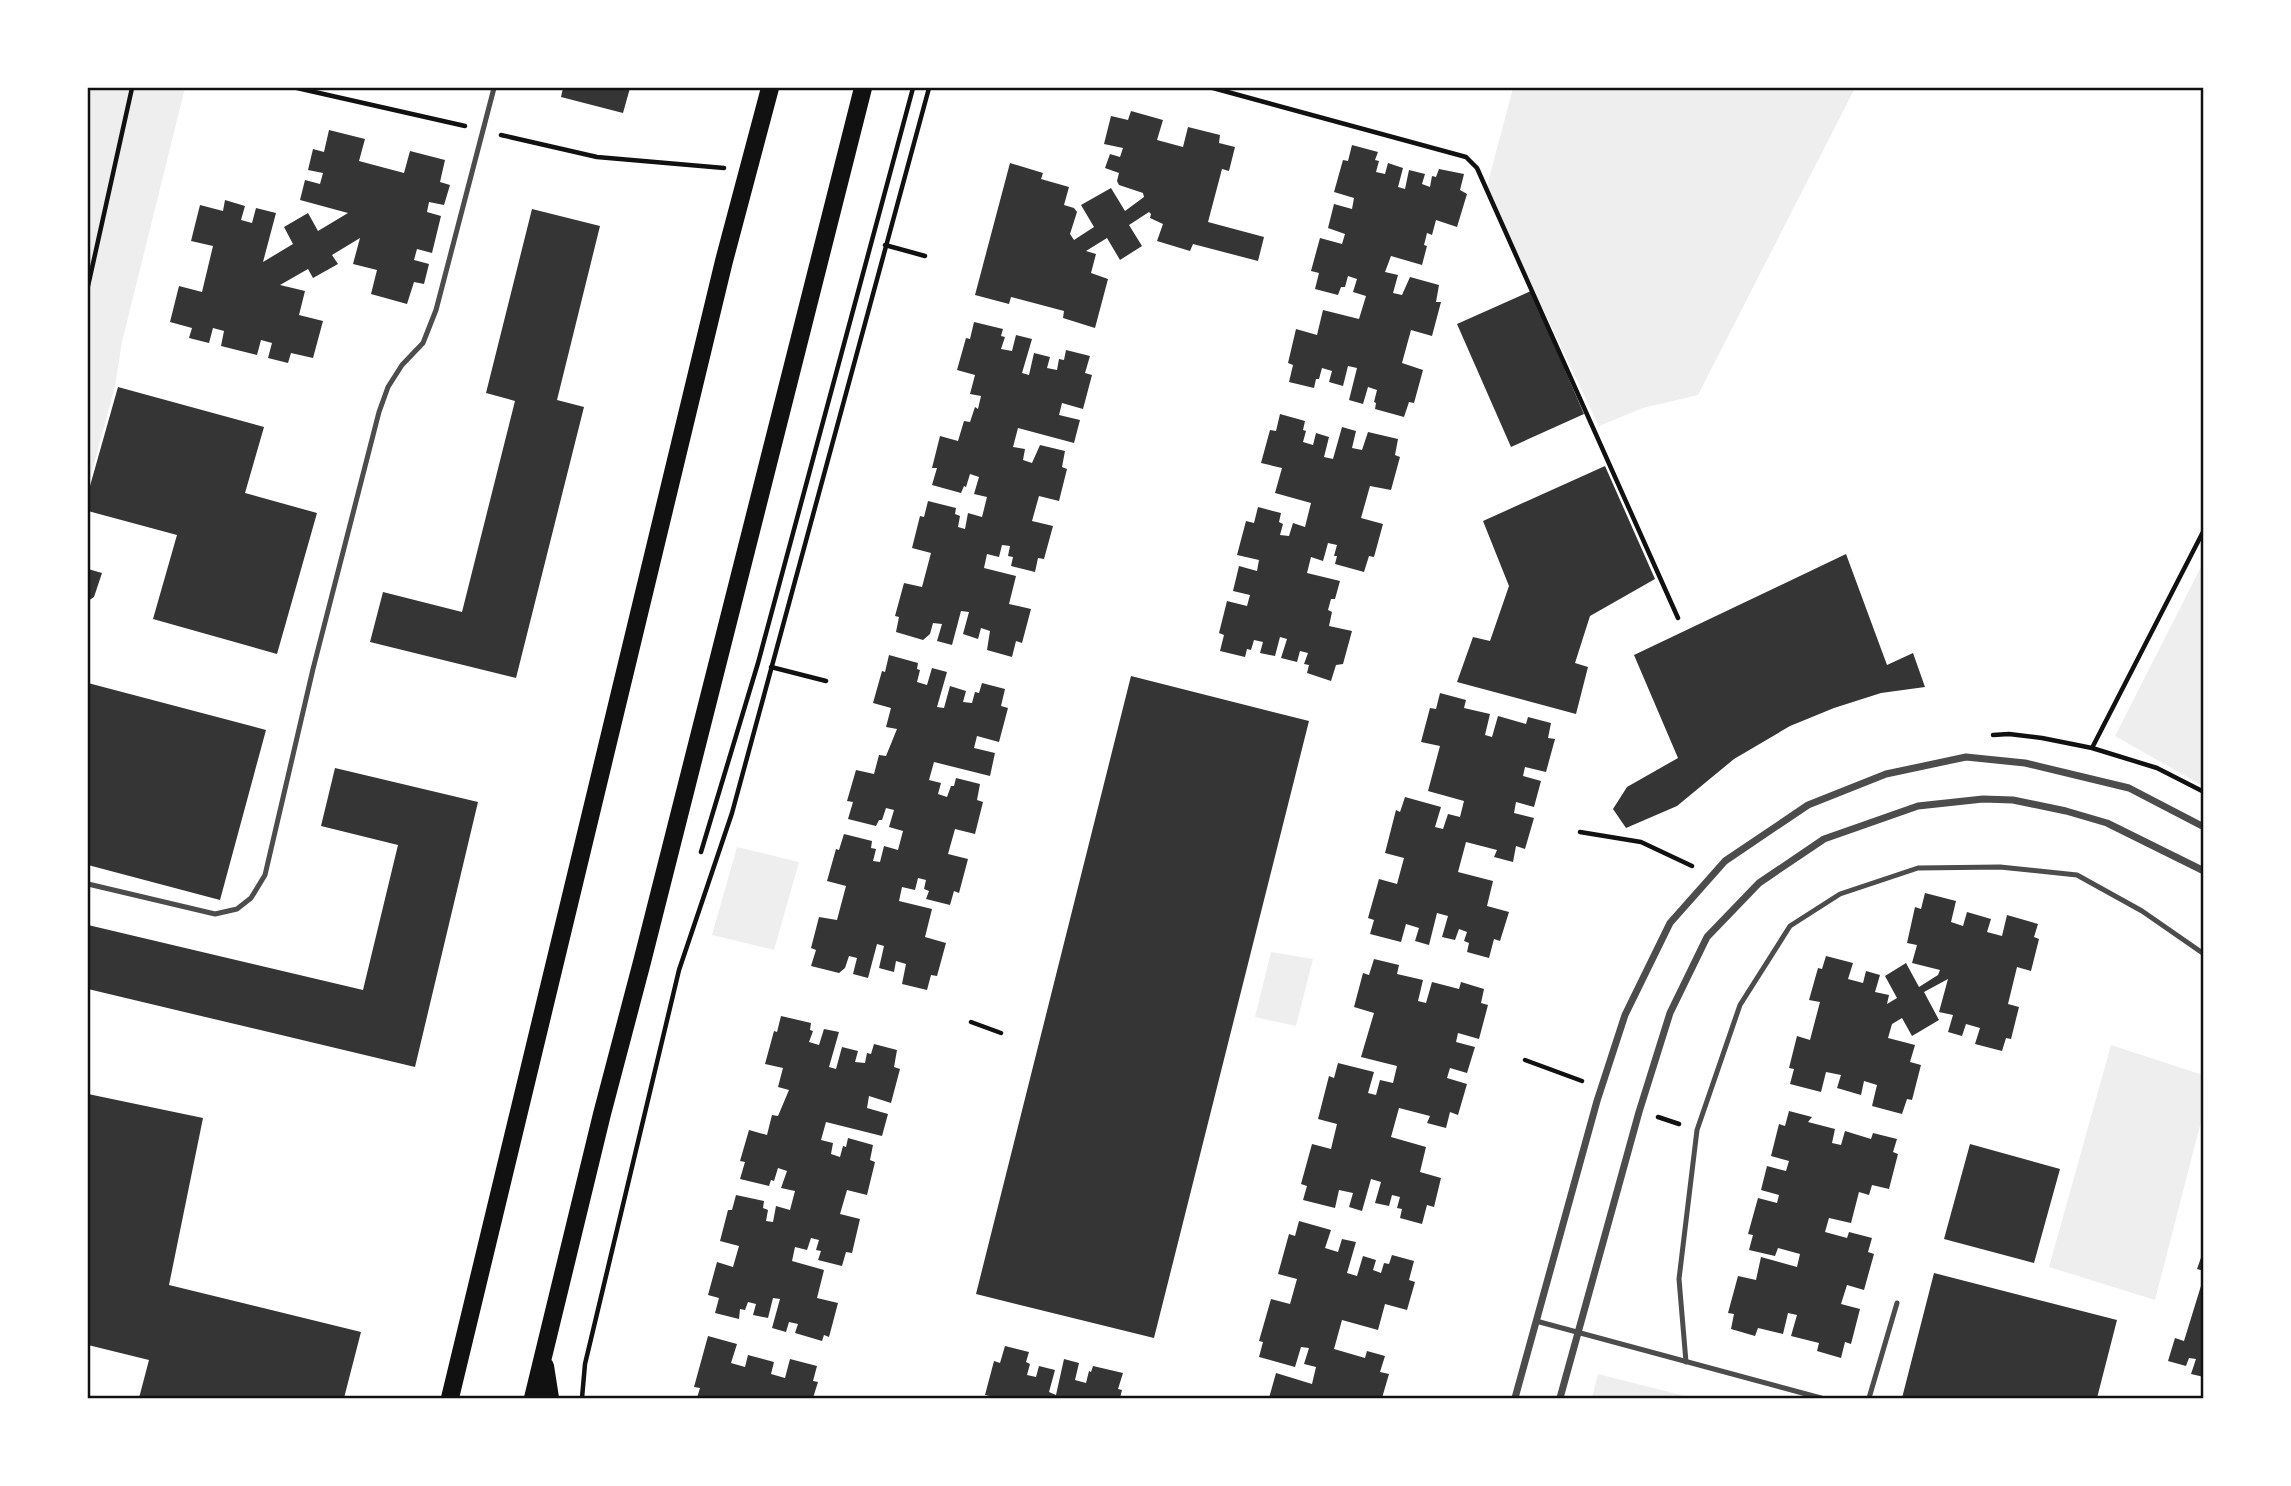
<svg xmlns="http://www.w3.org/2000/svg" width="2291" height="1486" font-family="Cabin,sans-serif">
	<rect width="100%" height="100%" fill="#fff"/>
	<!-- green -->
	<path fill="#eee" d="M88 88H185L122 342 115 386 88 486Z
		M1513 88H1855L1698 395 1643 408 1599 426 1486 190Z
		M2203 563V786L2115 736Z
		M737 847 799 862 774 950 712 935Z
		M1271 952 1313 959 1296 1026 1255 1017Z
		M2111 1045 2203 1075V1114L2155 1300 2049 1267Z
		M1598 1374 1693 1398H1592Z"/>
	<!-- building -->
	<path fill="#353535" d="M563 88H630L623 113 561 97Z
		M1131 111 1163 120 1157 140 1183 147 1188 127 1220 135 1219 143 1235 147 1229 171 1222 169 1208 222 1264 237 1258 261 1193 244 1190 251 1157 241 1163 224 1150 218 1151 214 1149 212 1129 225 1142 246 1120 260 1107 238 1086 251 1096 254 1091 273 1108 279 1095 328 1063 318 1064 311 1011 297 1009 304 975 295 1010 163 1043 173 1041 179 1069 187 1064 205 1074 208 1077 212 1070 234 1074 240 1094 227 1081 205 1111 188 1125 211 1144 197 1143 193 1119 185 1117 181 1119 173 1105 168 1110 154 1120 157 1123 148 1104 144 1111 116 1128 120Z
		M329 130 365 139 359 161 404 173 410 151 445 160 440 182 450 185 444 205 429 202 427 212 441 216 432 253 417 249 414 260 429 264 424 284 414 282 407 304 371 294 377 270 353 264 360 238 332 255 338 264 313 278 308 269 280 285 305 291 299 315 323 321 313 358 291 353 288 363 268 358 272 343 261 340 257 355 221 346 224 331 213 328 209 343 189 338 192 328 170 322 179 286 202 292 213 246 191 241 200 205 223 211 225 200 245 206 241 220 252 223 256 208 276 213 263 262 293 244 284 227 308 213 318 231 348 213 300 200 305 180 320 184 323 173 308 170 313 149 324 152Z
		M1352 145 1378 152 1375 160 1379 161 1376 172 1385 174 1388 163 1403 168 1398 187 1405 189 1409 170 1425 174 1422 184 1430 187 1432 176 1436 177 1439 169 1464 174 1460 190 1467 194 1457 227 1436 220 1432 235 1427 233 1424 245 1427 246 1422 265 1391 256 1385 272 1398 275 1393 293 1402 295 1410 277 1439 285 1436 302H1441L1432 336 1411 330 1402 363 1423 370 1414 403 1409 402 1404 417 1375 409 1376 403 1374 402 1377 390 1368 387 1363 404 1349 400 1357 368 1348 366 1343 386 1329 382 1332 371 1322 368 1319 379H1316L1314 388 1289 382 1293 365 1288 363 1296 329 1317 335 1323 310 1359 319 1366 296 1353 292 1357 279 1348 276 1345 287H1341L1338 295 1315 289 1319 273 1311 271 1320 238 1342 244 1345 234 1328 228 1334 204 1352 209 1354 198 1334 192 1343 160 1348 161Z
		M532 209 600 226 557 400 584 407 516 678 370 642 383 592 462 612 515 401 486 393Z
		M1531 291 1584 414 1511 447 1457 324Z
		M974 322 1003 329 1001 336 1005 337 1001 349 1012 351 1016 335 1032 339 1022 373 1029 375 1034 353 1050 357 1047 368 1057 370 1059 359 1064 360 1066 350 1090 356 1085 373 1092 375 1083 409 1062 403 1059 415 1080 420 1074 443 1018 428 1013 447 1025 449 1023 460 1032 463 1040 445 1065 451 1062 467 1067 469 1059 501 1039 496 1032 521 1053 526 1044 559 1038 558 1035 572 1011 566 1013 557 1008 556 1010 546 1002 545 999 557 987 554 984 568 1016 576 1009 604 1031 609 1022 643 1016 641 1012 657 987 650 990 631 981 628 978 639 963 634 969 612 961 611 952 645 937 641 942 624 933 623 930 634 923 640 896 632 899 617 895 616 904 583 922 587 931 553 912 548 920 516 924 517 928 501 956 508 955 514 960 516 958 527 965 529 968 513 982 517 987 497 974 494 979 477 970 474 966 487 964 486 961 493 932 485 937 468H932L940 436 958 441 964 421 970 422 975 407 978 409 981 396 970 394 975 375 957 370 966 338 970 339Z
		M118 387 264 427 245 493 317 513 277 654 153 619 177 535 88 511V493Z
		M1280 414 1305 421 1303 430 1306 431 1303 442 1313 445 1316 433 1329 437 1324 457 1333 459 1342 427 1356 431 1352 448 1362 450 1368 432 1398 439 1395 455 1400 457 1391 490 1370 486 1361 518 1383 524 1374 557 1369 556 1364 572 1335 564 1337 556H1334L1337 545 1328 543 1323 561 1311 557 1307 573 1340 581 1335 599H1331L1328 610 1332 612 1329 626 1352 631 1343 664 1336 665 1331 681 1307 673 1309 665 1304 664 1308 653 1300 651 1297 662 1281 658 1287 639 1280 637 1275 656 1260 653 1263 642 1254 640 1251 650 1247 649 1245 657 1220 651 1224 635 1219 633 1227 601 1247 606 1250 595 1233 591 1239 566 1257 571 1259 560 1237 555 1246 521 1254 523 1258 507 1281 513 1279 522 1283 524 1280 535 1289 536 1293 523 1305 527 1311 503 1275 493 1282 468 1261 463 1270 430 1276 431Z
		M1605 466 1655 579 1590 616 1575 663 1588 667 1576 714 1457 682 1473 637 1490 641 1509 586 1483 521Z
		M1846 554 1887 665 1913 653 1925 687 1881 693 1834 708 1790 726 1734 759 1677 806 1626 828 1613 809 1627 787 1678 758 1634 655Z
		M88 569 102 573 94 597 88 601Z
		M889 655 918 663 917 669 920 670 917 682 927 685 932 668 947 672 937 707 944 708 950 686 966 691 963 702 972 703 975 692 979 693 982 683 1005 689 1001 706 1008 708 999 742 977 736 974 748 995 753 990 776 934 762 929 780 941 783 938 794 947 797 951 786H954L956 778 980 784 977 800 983 802 975 834 955 829 948 854 968 859 959 893 954 891 950 905 926 899 929 891 924 889 926 880 918 878 915 890 902 887 899 901 932 909 925 937 946 943 937 976 931 975 927 990 902 984 906 964 896 961 894 972 879 968 884 946 877 944 868 978 853 974 857 958 849 956 845 968 839 973 811 966 816 950 811 948 819 917 837 920 846 886 827 881 836 849 839 850 844 834 872 841 871 848 876 849 873 861 880 862 884 846 898 850 903 831 889 827 894 810 886 808 882 820H879L876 826 848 819 853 802 847 801 856 770 874 774 879 755 886 756 897 729 886 727 891 708 873 703 882 671 885 672Z
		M1131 676 1309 721 1154 1338 976 1294Z
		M88 683 266 730 220 900 88 865Z
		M1440 693 1466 700 1464 708 1490 714 1485 735 1492 737 1498 716 1526 724 1528 717 1551 723 1548 738 1555 739 1546 772 1525 767 1523 776 1541 781 1534 807 1516 802 1514 813 1534 818 1525 849 1516 846 1513 862 1494 857 1497 850 1466 842 1458 872 1493 881 1487 906 1509 912 1500 941 1494 939 1489 958 1467 952 1469 943 1464 941 1467 932 1459 929 1455 940 1442 937 1448 916 1437 913 1429 945 1415 941 1419 928 1406 924 1401 942 1370 934 1374 920 1368 918 1379 879 1397 884 1404 858 1385 853 1396 810 1400 812 1405 797 1441 807 1435 827 1443 829 1448 814 1460 817 1464 801 1428 791 1440 746 1421 742 1430 708 1436 709Z
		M335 768 478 802 415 1067 88 989V925L363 990 398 845 321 826Z
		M1925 893 1956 901 1951 922 1963 926 1967 912 1991 919 1987 932 2002 936 2007 915 2038 924 2034 937 2039 939 2031 971 2017 967 2008 1004 2019 1007 2011 1039 2006 1038 2002 1051 1975 1044 1980 1028 1966 1024 1962 1036 1948 1032 1953 1015 1939 1012 1948 979 1924 992 1939 1020 1912 1036 1902 1018 1892 1024 1888 1038 1915 1045 1910 1062 1921 1065 1912 1100 1907 1099 1902 1114 1872 1106 1877 1085 1864 1081 1861 1095 1837 1088 1841 1075 1826 1072 1821 1092 1790 1084 1794 1069 1789 1068 1797 1036 1810 1040 1820 1002 1809 1000 1818 968 1822 969 1826 956 1853 963 1848 979 1863 983 1866 971 1880 975 1875 992 1889 995 1887 1004 1897 998 1885 976 1906 963 1919 987 1938 975 1940 970 1912 963 1917 945 1907 943 1915 907 1921 909Z
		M1374 959 1399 965 1397 974 1423 980 1418 1001 1426 1003 1432 982 1459 989 1461 982 1484 989 1481 1003 1488 1005 1479 1039 1458 1033 1456 1042 1475 1047 1467 1073 1450 1068 1447 1078 1467 1084 1458 1115 1450 1112 1446 1128 1427 1123 1430 1116 1399 1108 1391 1137 1426 1147 1420 1172 1441 1178 1434 1207 1427 1205 1422 1224 1400 1218 1402 1209 1397 1208 1400 1197 1392 1195 1389 1206 1375 1203 1381 1182 1371 1179 1362 1211 1349 1207 1353 1193 1339 1190 1335 1208 1303 1200 1307 1186 1301 1184 1312 1144 1331 1149 1337 1124 1318 1119 1329 1076 1334 1078 1338 1063 1374 1072 1368 1093 1376 1095 1380 1080 1393 1083 1397 1066 1361 1057 1374 1013 1354 1007 1363 973 1369 975Z
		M781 1016 811 1023 810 1030 813 1031 809 1042 819 1045 824 1029 839 1032 829 1067 836 1069 842 1047 858 1051 855 1062 865 1063 867 1053 871 1054 874 1044 897 1050 894 1067 900 1069 891 1103 869 1096 867 1108 888 1114 882 1136 826 1122 821 1140 833 1143 831 1154 840 1157 843 1146 846 1147 848 1138 873 1145 870 1160 875 1162 867 1195 847 1190 840 1214 860 1219 852 1253 846 1252 842 1266 818 1260 821 1251 816 1250 819 1240 811 1238 807 1250 795 1247 792 1261 824 1270 817 1298 838 1303 829 1337 824 1335 822 1341 795 1333 798 1324 789 1322 786 1332 772 1328 780 1299 773 1298 768 1318 753 1315 756 1304 748 1302 745 1310 740 1309 739 1319 715 1313 719 1298 708 1295 717 1262 733 1267 739 1246 720 1241 728 1210H732L736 1195 764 1201 763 1208 768 1210 766 1221 773 1222 776 1206 790 1210 795 1191 781 1188 787 1171 778 1168 774 1181 771 1180 769 1186 740 1179 745 1162 740 1161 749 1130 767 1135 772 1115 778 1116 789 1090 778 1087 783 1068 765 1064 774 1031 777 1032Z
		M88 1094 203 1118 169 1285 361 1332 344 1398H139L149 1360 88 1345Z
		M1789 1111 1812 1117 1808 1122 1835 1129 1832 1143 1841 1145 1845 1131 1871 1139 1873 1133 1897 1139 1893 1152 1898 1154 1889 1189 1872 1185 1869 1195 1859 1192 1851 1223 1829 1218 1825 1232 1847 1238 1849 1232 1872 1238 1868 1252 1874 1254 1864 1290 1847 1285 1841 1304 1860 1309 1851 1344 1845 1342 1841 1358 1817 1351 1819 1343 1791 1336 1797 1315 1788 1313 1783 1334 1758 1328 1755 1336 1731 1329 1734 1314 1728 1313 1738 1276 1756 1280 1761 1257 1797 1267 1800 1254 1778 1248 1775 1256 1749 1250 1753 1235 1748 1234 1758 1198 1777 1203 1779 1195 1761 1190 1767 1166 1786 1171 1789 1161 1771 1156 1779 1124 1785 1126Z
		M1970 1144 2060 1169 2034 1263 1944 1239Z
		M1299 1221 1331 1230 1325 1248 1338 1252 1342 1239 1356 1242 1347 1273 1357 1276 1363 1256 1376 1260 1373 1270 1381 1273 1384 1263 1389 1264 1392 1255 1414 1261 1409 1280 1415 1282 1407 1310 1385 1304 1378 1330 1342 1320 1334 1349 1365 1358 1367 1351 1385 1356 1380 1372 1389 1374 1382 1398H1269L1276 1373 1312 1384 1316 1367 1304 1364 1309 1348 1301 1347 1295 1367 1259 1357 1263 1342 1259 1341 1271 1299 1290 1304 1297 1279 1278 1274 1289 1234 1295 1236Z
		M2204 1249V1271L2197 1269Z
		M1934 1273 2117 1320 2097 1398H1902Z
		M2204 1276V1377L2191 1374 2196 1359 2189 1358 2186 1366 2168 1361 2175 1338 2184 1341Z
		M708 1336 737 1344 731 1363 745 1367 748 1355 774 1362 771 1374 785 1378 790 1359 817 1366 813 1381 818 1382 813 1398H697L700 1388 694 1387Z
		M1005 1346 1029 1352 1026 1362 1030 1364 1027 1375 1036 1377 1039 1366 1055 1370 1049 1392 1056 1395 1064 1359 1079 1363 1075 1380 1086 1383 1089 1371 1091 1372 1093 1366 1123 1373 1118 1389 1122 1390 1120 1398H999L985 1395 994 1361 1000 1363Z"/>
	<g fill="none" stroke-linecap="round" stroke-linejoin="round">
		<!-- path -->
		<path stroke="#111" stroke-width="4.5" d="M297 88 465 126
			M1213 88 1466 157 1477 168 1678 618
			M501 135 597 157 724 168
			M885 245 925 256
			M88 286 132 88
			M771 667 826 681
			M1993 735 2009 734 2042 738 2092 748 2157 768 2204 792
			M2092 748 2204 530
			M1580 832 1641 842 1692 866
			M701 852 758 663 913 88
			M971 1022 1001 1033
			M1525 1060 1582 1081
			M1658 1117 1679 1124
			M582 1398 585 1364 679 970 732 813 929 88"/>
		<!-- service -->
		<path stroke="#4c4c4c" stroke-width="5" d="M88 884 215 914 237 909 251 898 265 875 313 669 379 412 388 387 402 365 423 343 436 310 494 88
			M1536 1321 1821 1398
			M1686 1362 1679 1279 1697 1130 1740 1005 1790 926 1840 894 1918 868 2000 867 2077 875 2142 911 2204 954
			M1869 1398 1897 1303"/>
		<!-- minor -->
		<path stroke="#4c4c4c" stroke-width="7" d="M1515 1398 1597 1101 1625 1015 1670 923 1725 861 1808 805 1886 774 1966 757 2025 763 2129 788 2204 827
			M1560 1398 1639 1112 1670 1013 1707 937 1759 883 1824 839 1918 806 1983 799 2013 800 2066 811 2107 823 2204 871"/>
		<!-- primary -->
		<path stroke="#111" stroke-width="18" d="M545 1366 550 1398
			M450 1398 724 261 770 88
			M533 1398 602 1114 642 962 863 88"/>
	</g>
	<!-- border -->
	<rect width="2291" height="1486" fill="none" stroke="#ffffff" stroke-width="178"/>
	<rect x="89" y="89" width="2113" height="1308" fill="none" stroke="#111" stroke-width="2.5"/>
</svg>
